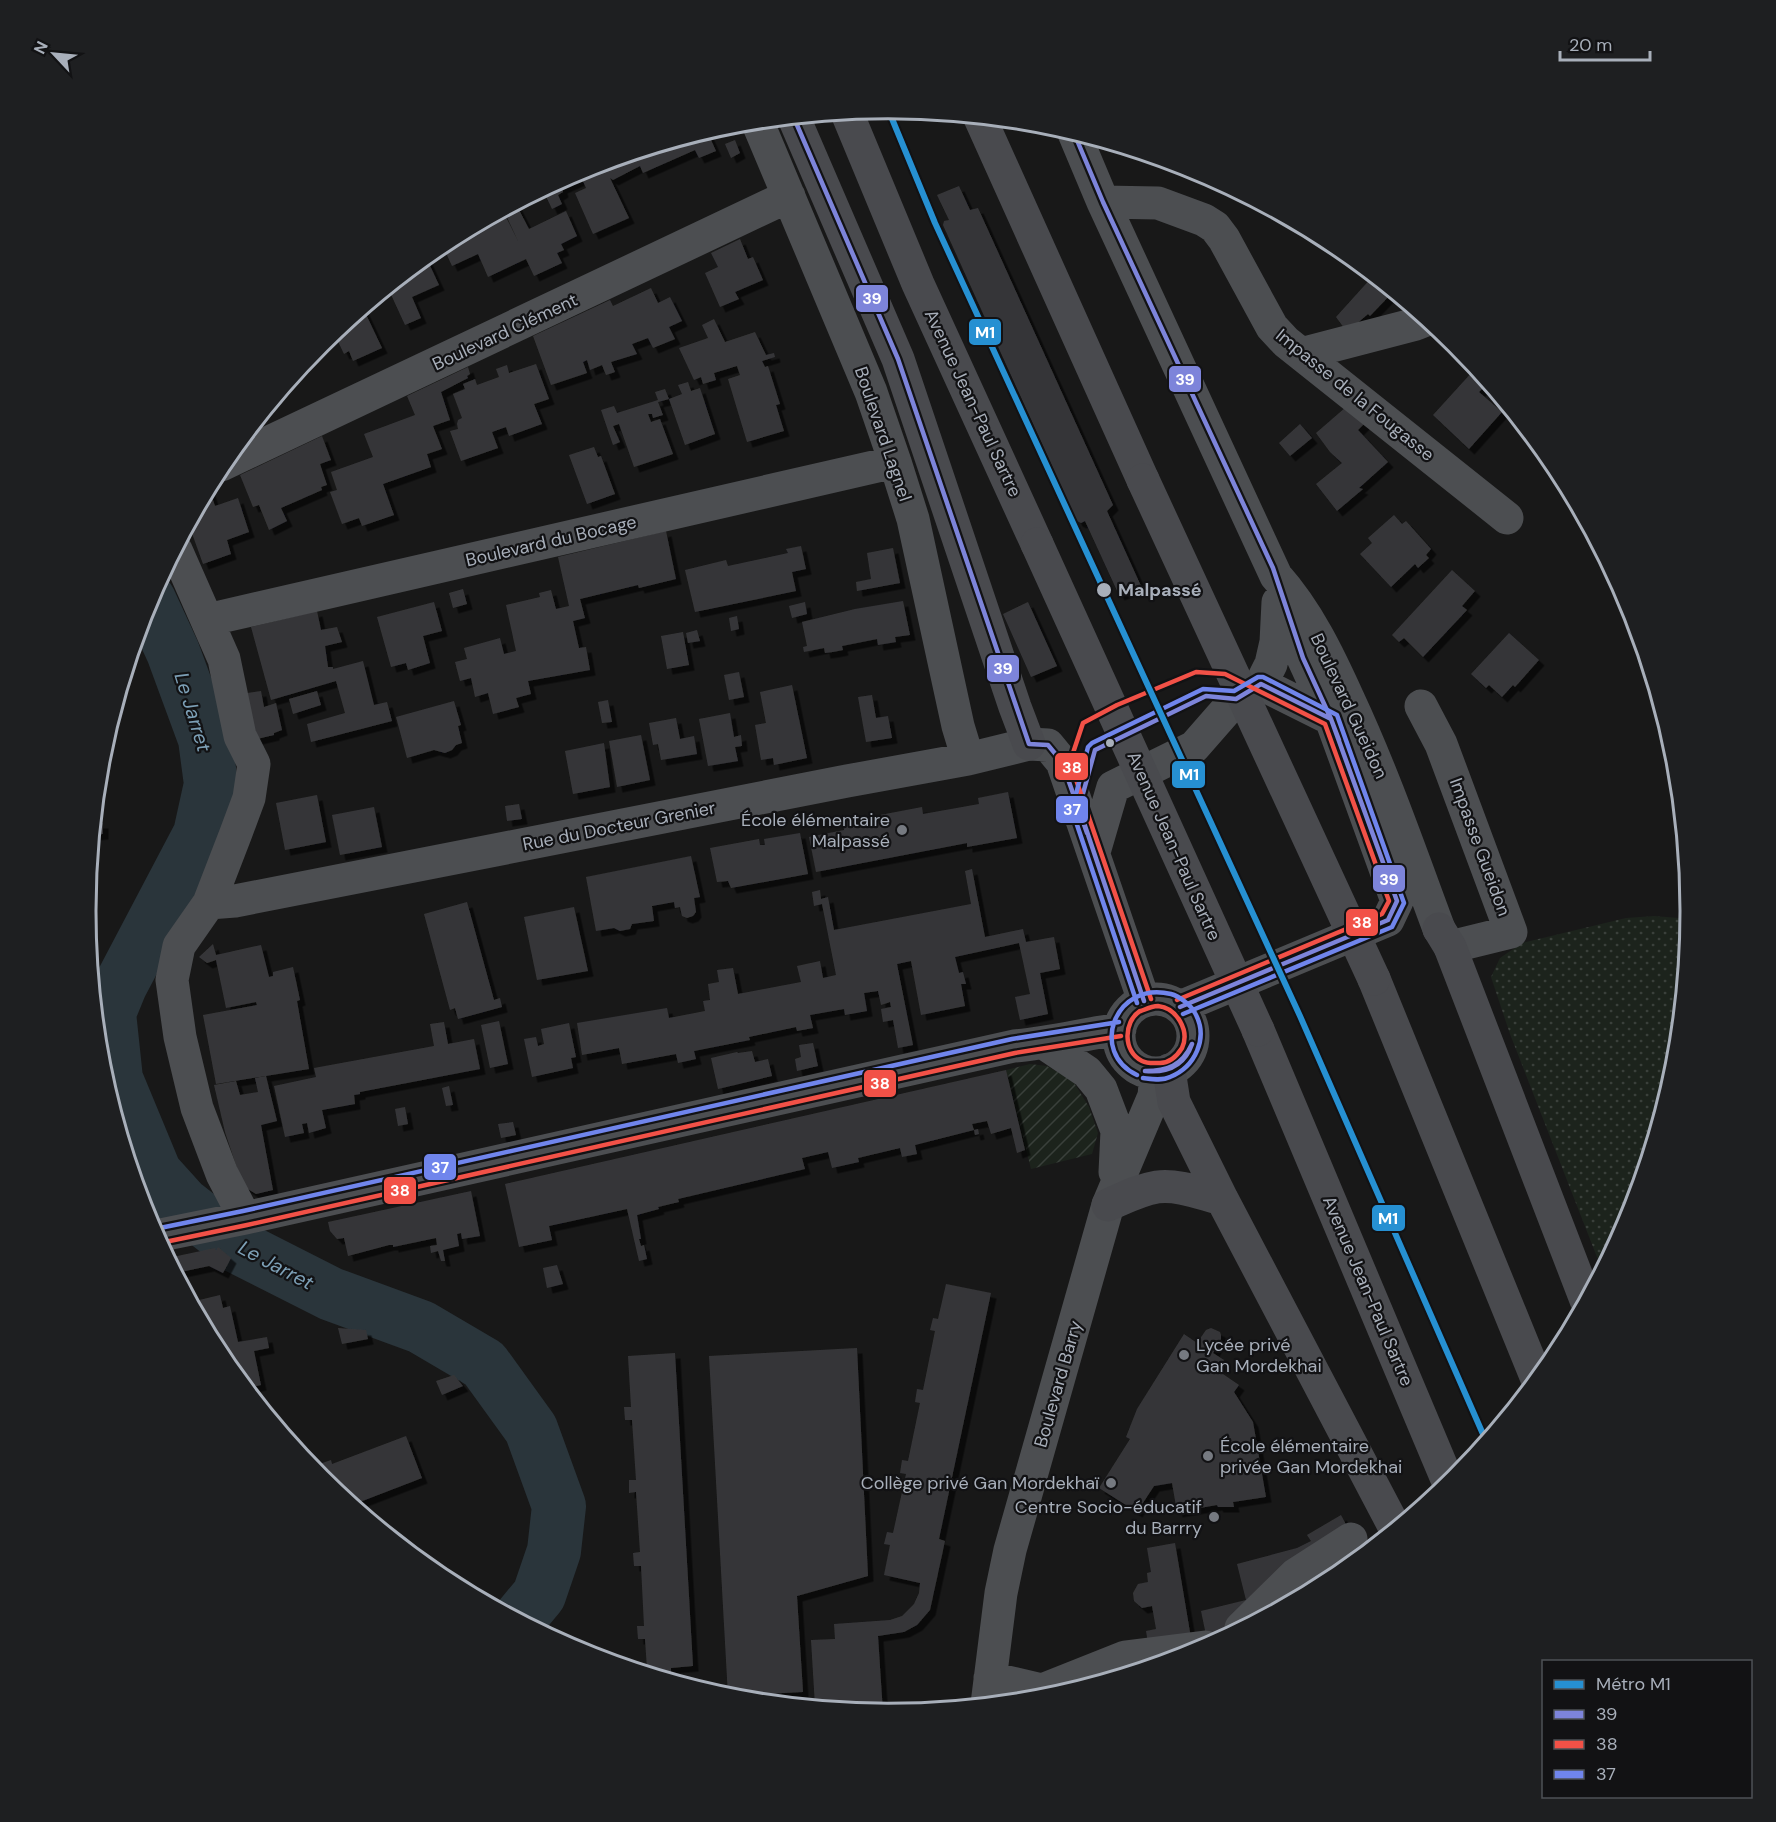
<svg xmlns="http://www.w3.org/2000/svg" width="1776" height="1822" font-family="'DM Sans',sans-serif">
	<defs>
		<pattern id="park-dots" width="8" height="8" patternUnits="userSpaceOnUse" patternTransform="scale(1.5)"><rect width="8" height="8" fill="#1c231c"/><path d="M2 2h.1M6 6h.1" fill="none" stroke="#3a403b" stroke-width="1.8" stroke-linecap="round"/></pattern>
		<pattern id="garden-furrows" width="10" height="10" patternUnits="userSpaceOnUse" patternTransform="scale(1.5)"><rect width="10" height="10" fill="#1c231c"/><path d="M-1 1l2-2M0 10L10 0M9 11l2-2" fill="none" stroke="#3a403b"/></pattern>
		<filter id="shadow"><feDropShadow dx="5.5" dy="5.5" stdDeviation="0" flood-color="#0009"/></filter>
	</defs>
	<rect width="100%" height="100%" fill="#181818"/>
	<!-- park -->
	<path fill="url(#park-dots)" d="M1654 916 1679 918 1690 921 1675 1068 1643 1175 1630 1179 1635 1198 1629 1218 1602 1270 1510 1034 1491 977 1500 958 1522 943 1626 918Z"/>
	<!-- garden -->
	<path fill="url(#garden-furrows)" d="M1030 1064 1047 1066 1073 1081 1089 1107 1098 1133 1092 1154 1031 1169 1006 1070Z"/>
	<g fill="none" stroke-linecap="round" stroke-linejoin="round">
		<!-- river -->
		<path stroke="#2a353b" stroke-width="54" d="M149 600 173 652 205 739 211 784 200 834 120 986 109 1013 116 1079 155 1173 183 1204 238 1247 331 1294 421 1327 484 1364 531 1429 559 1506 554 1551 539 1595 519 1619"/>
	</g>
	<!-- building -->
	<path fill="#363638" filter="url(#shadow)" d="M707 131 716 151 699 158 695 150 643 173 640 166 613 180 610 178 629 218 593 234 575 193 586 188 582 179 562 188 563 192 558 195 562 204 552 209 543 190 581 169Z
		M735 140 740 153 731 158 725 144Z
		M959 186 970 210 978 208 1113 505 1107 511 1141 586 1119 595 1085 521 1081 523 1077 521 943 225 944 221 949 220 937 195Z
		M516 204 529 229 566 211 577 236 561 244 564 250 557 253 562 263 534 276 526 259 488 277 478 254 452 266 442 244 503 211 519 243 504 211Z
		M740 239 748 259 753 257 763 280 735 292 739 299 720 307 705 273 718 267 711 253Z
		M426 257 439 285 412 297 421 318 405 325 388 288Z
		M1373 276 1393 292 1370 316 1368 314 1347 332 1336 317Z
		M651 288 658 303 670 297 682 321 669 327 675 339 653 348 648 338 632 344 637 354 611 362 615 372 606 375 602 365 590 370 587 360 583 362 587 373 551 385 533 336 610 300 613 306Z
		M363 308 382 348 353 361 349 351 344 354 334 333Z
		M714 319 725 342 755 332 766 355 774 353 775 357 762 361 765 367 768 366 780 404 776 405 784 431 747 442 728 379 740 375 737 366 714 373 716 380 703 384 701 377 694 380 679 348 708 338 702 325Z
		M536 364 549 399 534 404 542 424 509 436 506 427 492 432 498 448 461 461 450 431 458 429 457 424 458 420 462 418 453 394 465 389 463 384 475 379 477 385 499 377 496 369 507 365 509 373Z
		M468 367 470 374 467 376 468 378 441 392 450 420 433 426 442 449 427 454 431 467 383 484 394 515 362 526 359 518 342 524 330 492 337 490 331 472 373 457 364 434 415 415 407 396Z
		M1474 370 1488 383 1479 392 1502 412 1469 449 1433 415Z
		M688 382 691 391 700 388 715 434 685 445 669 399 658 402 663 415 653 418 652 414H648L651 422 660 419 673 454 634 467 619 424 613 426 620 442 613 445 601 410 614 406 617 413 658 400 655 392 665 389 669 399 682 394 678 385Z
		M1346 407 1365 423 1358 430 1388 462 1359 488 1363 489 1337 511 1316 484 1342 463 1330 452 1316 433Z
		M1300 424 1312 438 1290 456 1279 443Z
		M322 436 331 460 320 464 327 485 321 487 322 490 281 508 287 521 269 530 259 505 253 507 240 475Z
		M594 447 598 457 601 456 615 494 587 504 569 455Z
		M209 488 215 506 238 498 249 532 227 540 231 554 203 564 189 525Z
		M1394 515 1402 524 1406 521 1431 549 1426 555 1429 558 1418 568 1415 564 1391 587 1360 554 1372 543 1368 538Z
		M666 531 676 579 639 588 638 585 580 599 585 618 573 621 579 648 586 647 590 670 528 681 531 694 516 698 519 707 493 714 488 693 475 697 471 678 460 681 455 662 467 659 464 648 500 638 504 654 516 651 506 605 540 597 539 593 551 590 556 609 569 606 558 557Z
		M801 546 806 569 792 572 796 591 695 612 685 570 726 560 728 566 788 553 786 549Z
		M893 548 900 583 857 591 856 582 871 579 867 553Z
		M1452 570 1475 591 1462 606 1467 610 1423 657 1404 638 1399 642 1392 635Z
		M463 589 467 604 453 608 449 593Z
		M903 601 910 635 895 637 896 642 878 645 877 639 842 646 843 650 833 652 825 653 824 648 804 652 803 647 807 646 802 622 855 609Z
		M434 602 442 631 423 636 430 663 408 670 406 663 391 667 377 617Z
		M805 602 807 614 792 618 789 606Z
		M1028 602 1057 666 1031 677 1003 614Z
		M317 611 321 630 337 627 342 642 325 646 328 667H333V669L363 661 374 705 387 702 392 721 311 742 307 724 345 713 336 681 271 700 251 627Z
		M737 616 739 629 731 631 729 618Z
		M697 630 700 641 688 643 686 633Z
		M683 632 689 665 667 669 661 636Z
		M1509 633 1539 660 1515 687 1513 685 1502 697 1489 685 1486 688 1471 674Z
		M739 672 744 697 729 700 724 675Z
		M792 685 807 758 774 765 773 758 761 760 755 725 766 723 760 692Z
		M261 691 264 707 276 703 282 730 274 733V735L253 740 247 693Z
		M317 691 321 705 293 714 289 699Z
		M872 695 876 718 888 716 892 738 866 742 858 697Z
		M608 700 612 722 602 723 598 702Z
		M454 701 461 725 458 726 462 743 456 745 452 750 445 753 434 750 407 758 396 717Z
		M730 713 734 737 741 735 742 746 735 747 738 761 708 766 699 719Z
		M676 718 680 739 694 736 697 754 661 760 658 744 653 745 649 723Z
		M641 735 650 780 617 787 609 741Z
		M604 743 610 787 573 794 565 751Z
		M1008 792 1017 838 967 847V843L816 872 809 837 844 830 843 822 922 807 923 814 979 804 978 798Z
		M317 795 326 842 285 850 276 803Z
		M519 804 522 819 507 821 505 806Z
		M374 807 382 847 340 855 332 815Z
		M94 823H103V834L93 835Z
		M800 833 808 874 731 888 728 881 717 882 710 848 759 839 760 845H765L764 839Z
		M691 856 700 897 694 898 696 912 693 916 687 918 682 916 680 907 675 908 674 902 652 906 654 921 632 924 630 929 620 931 614 928 596 931 586 877Z
		M972 869 985 937 1023 929 1026 942 1054 937 1060 969 1040 973 1048 1014 1020 1020 1015 997 1030 994 1019 943 955 957 959 973 963 972 966 984H961L965 1006 921 1015 911 961 897 964 913 1045 898 1048 893 1020 883 1022 881 1009 891 1007 890 1002 881 1005 878 991 864 993 867 1011 845 1015 844 1009 810 1015 813 1028 797 1031 796 1027 749 1037 750 1040 694 1051 696 1059 678 1063 676 1054 622 1064 619 1048 582 1055 577 1023 667 1008 669 1018 705 1011 703 1001 710 1000 708 984 719 982 717 970 733 968 738 994 801 982 797 966 820 961 823 978 836 975 822 904 814 906 812 892 820 890 821 899 828 897 834 930 971 904 965 871Z
		M467 902 494 1000 500 998 502 1007 458 1019 455 1008 450 1010 424 914Z
		M574 907 588 971 537 980 524 917Z
		M213 944 216 955 261 945 269 977 273 976V972L293 967 300 1000 297 1001 309 1069 216 1084 203 1015 257 1005 256 1002 226 1008 216 960 207 963 199 957Z
		M499 1021 508 1064 490 1068 481 1025Z
		M444 1022 448 1044 474 1039 480 1069 360 1092V1094L354 1095 355 1104 322 1110 326 1128 309 1133 307 1123 302 1124 304 1133 285 1137 274 1086 316 1077 314 1068 434 1046 430 1024Z
		M569 1023 576 1057 571 1058 573 1068 532 1077 524 1039 536 1037 538 1046 544 1044 541 1029Z
		M813 1043 818 1066 797 1071 795 1059 801 1057 799 1045Z
		M752 1051 755 1062 768 1059 772 1076 718 1089 711 1058 737 1052 738 1053Z
		M1006 1070 1025 1150 1017 1153 1011 1128 991 1134 987 1121 972 1124 974 1130 978 1129 979 1134 975 1135 974 1130 915 1145 917 1154 902 1157 900 1148 858 1158 859 1162 832 1168 828 1152 802 1158 805 1169 678 1199 679 1202 658 1207 659 1209 637 1215 641 1239H639L641 1246 644 1245 647 1259 639 1261 627 1209 549 1226 552 1240 519 1247 505 1184Z
		M266 1076 277 1121 261 1125 273 1190 256 1194 243 1186 225 1132 214 1085 236 1081 240 1095 258 1092 255 1078Z
		M449 1086 453 1105 446 1106 442 1088Z
		M405 1107 408 1124 398 1126 395 1109Z
		M513 1122 516 1135 501 1138 498 1124Z
		M471 1191 480 1236 462 1239 461 1233 457 1234 459 1246 443 1250 445 1261H441L438 1251 431 1253 430 1246 437 1245 436 1238 393 1247V1245H389L348 1256 344 1238 337 1239 330 1231 328 1222Z
		M218 1247 231 1258 223 1273 209 1266 176 1273 168 1258 215 1248 216 1251Z
		M557 1265 563 1284 547 1288 543 1268Z
		M946 1284 991 1293 939 1539 945 1541 930 1610 917 1625 904 1632 878 1636 883 1713 815 1706 811 1640 835 1639 834 1624 890 1620 902 1616 914 1604 919 1593 920 1583 884 1575 890 1545 884 1544 887 1532 893 1533 906 1474 900 1473 902 1460 908 1461 920 1403 915 1402 917 1389 923 1390 935 1331 930 1330 933 1318 938 1319Z
		M220 1295 223 1308 230 1306 238 1342 267 1337 269 1348 254 1351 261 1385 247 1388 221 1357 191 1302Z
		M338 1328 366 1330 368 1339 342 1344Z
		M1211 1328 1220 1332 1221 1335V1339L1213 1353 1224 1360 1217 1370 1239 1385 1234 1392 1253 1422 1266 1497 1233 1502 1234 1507H1218L1217 1505 1177 1512 1172 1483 1154 1486 1137 1512 1099 1488 1130 1439 1126 1437 1137 1409 1184 1334 1197 1343 1206 1330Z
		M857 1348 868 1576 797 1596 803 1692 728 1696 709 1356Z
		M675 1353 693 1666 671 1668V1680L639 1670 647 1669 645 1639H638L637 1626H644L641 1566H634L633 1553 640 1552 636 1492 629 1493V1480H636L632 1420H625L624 1407H631L628 1356Z
		M454 1375 463 1386 442 1395 436 1381Z
		M406 1436 422 1478 352 1505 320 1478 311 1467 331 1460 332 1464Z
		M1341 1515 1351 1534 1229 1634 1216 1639 1206 1635 1201 1611 1246 1600 1237 1564 1297 1548 1311 1541 1307 1535Z
		M1175 1543 1191 1638 1148 1643 1146 1631 1156 1629 1152 1606 1142 1608 1134 1601 1133 1593 1138 1584 1148 1582 1147 1573 1151 1572 1147 1548Z"/>
	<g fill="none" stroke-linecap="round" stroke-linejoin="round">
		<!-- minor -->
		<path stroke="#4c4e51" stroke-width="33" d="M757 121 871 392 895 462 913 519 958 726 968 759
			M1074 133 1103 202 1276 576C1308 612 1329 656 1348 698 1383 773 1410 851 1439 929
			M1103 202 1158 203 1204 220 1215 227 1224 239 1272 327 1286 342 1507 518
			M1301 354 1416 324 1426 320
			M221 465 789 196
			M176 550 224 659 240 736 254 764 249 798 236 833 209 903 179 946 172 980 180 1037 197 1108 222 1174 245 1218
			M207 620 895 462
			M1261 684 1331 719 1338 725
			M1421 706 1441 744 1511 932 1450 947
			M1094 852 1113 787 1194 747 1236 699 1261 684 1271 664 1276 642 1278 602
			M209 903 235 901 847 781 968 759 1029 744 1048 745 1062 762 1144 1001
			M1119 1036a37 37 0 1 1 74 0a37 37 0 1 1-74 0Z
			M1180 1007 1388 920 1397 901 1331 719 1303 658 1289 615
			M1044 1043 1087 1072 1101 1089 1117 1131 1115 1172
			M156 1236 245 1218 1014 1046C1050 1043 1084 1034 1120 1029
			M1241 1628 1295 1575 1351 1539
			M990 1678 1042 1690 1125 1657 1205 1647
			M987 1704 1001 1593 1010 1550 1108 1205 1154 1096 1156 1073"/>
		<!-- highway -->
		<path stroke="#494a4e" stroke-width="33" d="M847 113 918 284 1037 544
			M794 118 898 359 1015 707 1029 744
			M980 118 1143 480
			M1439 929 1450 947 1586 1300
			M1374 979 1537 1379
			M1258 1030 1449 1484
			M1169 1070 1174 1102 1222 1199 1395 1528
			M1108 1205C1124 1198 1139 1190 1157 1187 1178 1184 1202 1194 1222 1199"/>
		<!-- highway-bridge -->
		<path stroke="#494a4e" stroke-width="33" d="M1143 480 1374 979
			M1037 544 1258 1030"/>
		<!-- bus-1 casing -->
		<g stroke="#121214" stroke-width="9">
			<path id="bus-1" d="M794 118 898 359 1029 744 1048 745 1062 762 1087 833
				M1074 133 1103 202 1273 568 1303 658 1331 719 1397 901 1388 920 1180 1007
				M1144 1001 1079 808 1095 750 1206 696 1236 699 1261 684 1331 719 1339 740
				M1145 1071C1167 1071 1182 1066 1192 1044
				M1145 1071C1167 1073 1184 1067 1192 1044"/>
		</g>
		<!-- bus-2 casing -->
		<g stroke="#121214" stroke-width="9">
			<path id="bus-2" d="M1151 999 1070 762 1083 723 1117 705 1196 672 1225 674 1325 724 1389 901 1382 914 1177 1000
				M1140 1011C1123 1022 1123 1052 1142 1061 1148 1064 1154 1063 1160 1063 1169 1063 1177 1056 1182 1048 1190 1031 1177 1008 1158 1006 1152 1006 1146 1009 1141 1011
				M160 1243 247 1225 1015 1053 1121 1036"/>
		</g>
		<!-- bus-3 casing -->
		<g stroke="#121214" stroke-width="9">
			<path id="bus-3" d="M1137 1003 1072 810 1088 747 1092 743 1203 689 1234 691 1258 677H1263L1337 715 1404 903 1392 927 1183 1014
				M1137 1075C1089 1053 1114 980 1171 994 1179 996 1191 1005 1195 1013 1209 1038 1195 1067 1170 1077 1162 1081 1152 1079 1143 1078
				M155 1229 243 1211 1012 1039 1119 1022"/>
		</g>
		<!-- bus-1 -->
		<use href="#bus-1" stroke="#7d84da" stroke-width="4.5"/>
		<!-- bus-2 -->
		<use href="#bus-2" stroke="#f25147" stroke-width="4.5"/>
		<!-- bus-3 -->
		<use href="#bus-3" stroke="#7085ec" stroke-width="4.5"/>
		<!-- metro-1 casing -->
		<g stroke="#121214" stroke-width="10">
			<path id="metro-1" d="M888 109 935 223 1300 1016 1486 1441"/>
		</g>
		<!-- metro-1 -->
		<use href="#metro-1" stroke="#2690d2" stroke-width="6"/>
	</g>
	<!-- markers -->
	<g fill="#a8afba" stroke="#121214" stroke-width="2">
		<circle cx="1104" cy="590" r="8"/>
		<circle cx="1110" cy="743" r="5"/>
	</g>
	<g fill="#767a81" stroke="#121214" stroke-width="2">
		<circle cx="902" cy="830" r="6"/>
		<circle cx="1184" cy="1355" r="6"/>
		<circle cx="1208" cy="1456" r="6"/>
		<circle cx="1111" cy="1483" r="6"/>
		<circle cx="1214" cy="1517" r="6"/>
	</g>
	<g text-anchor="middle" dominant-baseline="central" stroke-width="4.5" stroke-linejoin="round" paint-order="stroke">
		<!-- street labels -->
		<g font-size="18" fill="#a8afba" stroke="#121214">
			<text transform="translate(505 332) rotate(-25)">Boulevard Clément</text>
			<text transform="translate(1355 395) rotate(39)">Impasse de la Fougasse</text>
			<text transform="translate(973 403) rotate(65)">Avenue Jean-Paul Sartre</text>
			<text transform="translate(883 434) rotate(71)">Boulevard Lagnel</text>
			<text transform="translate(551 541) rotate(-13)">Boulevard du Bocage</text>
			<text transform="translate(1349 706) rotate(65)">Boulevard Gueidon</text>
			<text transform="translate(619 826) rotate(-11)">Rue du Docteur Grenier</text>
			<text transform="translate(1174 846) rotate(66)">Avenue Jean-Paul Sartre</text>
			<text transform="translate(1480 847) rotate(70)">Impasse Gueidon</text>
			<text transform="translate(1368 1291) rotate(67)">Avenue Jean-Paul Sartre</text>
			<text transform="translate(1058 1384) rotate(-74)">Boulevard Barry</text>
		</g>
		<!-- stop labels -->
		<g font-size="18" font-weight="bold" fill="#a8afba" stroke="#121214" text-anchor="start">
			<text x="1118" y="590">Malpassé</text>
		</g>
		<!-- poi labels -->
		<g font-size="18" fill="#a8afba" stroke="#121214" text-anchor="end">
			<text x="890" y="820">École élémentaire<tspan x="890" dy="21">Malpassé</tspan></text>
			<text x="1196" y="1345" text-anchor="start">Lycée privé<tspan x="1196" dy="21">Gan Mordekhai</tspan></text>
			<text x="1220" y="1446" text-anchor="start">École élémentaire<tspan x="1220" dy="21">privée Gan Mordekhai</tspan></text>
			<text x="1099" y="1483">Collège privé Gan Mordekhaï</text>
			<text x="1202" y="1507">Centre Socio-éducatif<tspan x="1202" dy="21">du Barrry</tspan></text>
		</g>
		<!-- water labels -->
		<g font-size="20" font-style="italic" fill="#7da0b7" stroke="#121214">
			<text transform="translate(193 712) rotate(73)">Le Jarret</text>
			<text transform="translate(276 1265) rotate(28)">Le Jarret</text>
		</g>
	</g>
	<!-- crop -->
	<path d="M0 0H1776V1822H0ZM96 911a792 792 0 1 1 1584 0a792 792 0 1 1-1584 0Z" fill="#1e1f21" fill-rule="evenodd"/>
	<path fill="none" stroke="#a8afba" stroke-width="3" d="M96 911a792 792 0 1 1 1584 0a792 792 0 1 1-1584 0Z"/>
	<g stroke="#121214" stroke-width="2">
		<rect x="855" y="284" width="34" height="29" rx="6" fill="#7d84da"/>
		<rect x="968" y="318" width="34" height="28" rx="6" fill="#2690d2"/>
		<rect x="1168" y="365" width="34" height="28" rx="6" fill="#7d84da"/>
		<rect x="986" y="654" width="34" height="29" rx="6" fill="#7d84da"/>
		<rect x="1054" y="752" width="35" height="29" rx="6" fill="#f25147"/>
		<rect x="1171" y="760" width="35" height="29" rx="6" fill="#2690d2"/>
		<rect x="1055" y="795" width="34" height="29" rx="6" fill="#7085ec"/>
		<rect x="1372" y="864" width="34" height="29" rx="6" fill="#7d84da"/>
		<rect x="1345" y="908" width="34" height="29" rx="6" fill="#f25147"/>
		<rect x="863" y="1069" width="34" height="29" rx="6" fill="#f25147"/>
		<rect x="423" y="1153" width="34" height="28" rx="6" fill="#7085ec"/>
		<rect x="383" y="1176" width="34" height="29" rx="6" fill="#f25147"/>
		<rect x="1371" y="1204" width="35" height="28" rx="6" fill="#2690d2"/>
	</g>
	<g font-size="16" text-anchor="middle" font-weight="bold" fill="#fff">
		<text x="872" y="304">39</text>
		<text x="985" y="338">M1</text>
		<text x="1185" y="385">39</text>
		<text x="1003" y="674">39</text>
		<text x="1072" y="773">38</text>
		<text x="1189" y="780">M1</text>
		<text x="1072" y="815">37</text>
		<text x="1389" y="885">39</text>
		<text x="1362" y="928">38</text>
		<text x="880" y="1089">38</text>
		<text x="440" y="1173">37</text>
		<text x="400" y="1196">38</text>
		<text x="1388" y="1224">M1</text>
	</g>
	<!-- legend -->
	<rect x="1542" y="1660" width="210" height="138" fill="#121214" stroke="#4e5156" stroke-width="1.5"/>
	<rect x="1554" y="1680" width="30" height="9" fill="#2690d2" stroke="#4e5156" stroke-width="1.5"/>
	<text x="1596" y="1690" font-size="18" fill="#a8afba">Métro M1</text>
	<rect x="1554" y="1710" width="30" height="9" fill="#7d84da" stroke="#4e5156" stroke-width="1.5"/>
	<text x="1596" y="1720" font-size="18" fill="#a8afba">39</text>
	<rect x="1554" y="1740" width="30" height="9" fill="#f25147" stroke="#4e5156" stroke-width="1.5"/>
	<text x="1596" y="1750" font-size="18" fill="#a8afba">38</text>
	<rect x="1554" y="1770" width="30" height="9" fill="#7085ec" stroke="#4e5156" stroke-width="1.5"/>
	<text x="1596" y="1780" font-size="18" fill="#a8afba">37</text>
	<!-- north arrow -->
	<g transform="translate(54 54) rotate(296)" stroke="#121214" stroke-width="4.5" paint-order="stroke">
	<path d="M0-4.5L10 22L0 15L-10 22Z" fill="#a8afba"/>
	<text y="-9" font-size="16" font-weight="bold" text-anchor="middle" fill="#a8afba">N</text>
	</g>
	<!-- scale -->
	<path d="M1560 51v9h90v-9" fill="none" stroke="#a8afba" stroke-width="3"/>
	<text x="1569" y="51" font-size="18" fill="#a8afba" stroke="#121214" stroke-width="4.5" paint-order="stroke">20 m</text>
</svg>
